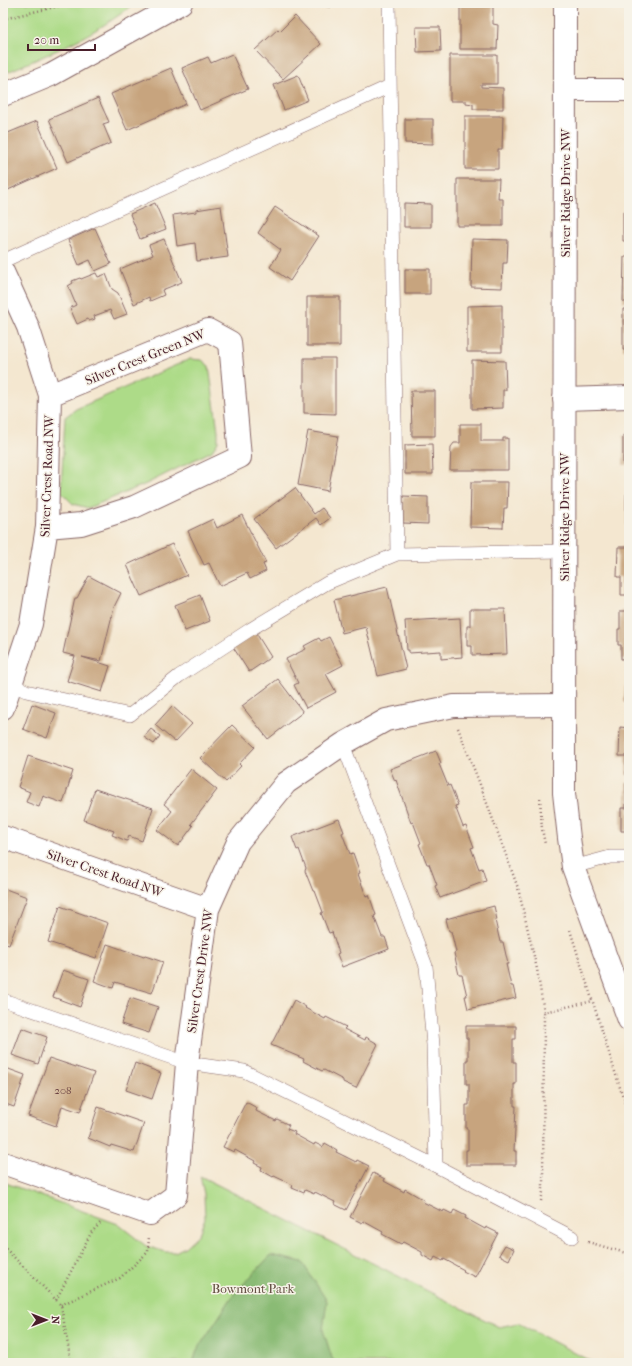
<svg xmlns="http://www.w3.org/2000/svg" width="632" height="1366" font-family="'IM FELL French Canon',serif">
	<rect width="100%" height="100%" fill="#f7f3e8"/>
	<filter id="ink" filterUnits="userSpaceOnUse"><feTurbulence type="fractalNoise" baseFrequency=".025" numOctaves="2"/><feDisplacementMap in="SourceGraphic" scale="8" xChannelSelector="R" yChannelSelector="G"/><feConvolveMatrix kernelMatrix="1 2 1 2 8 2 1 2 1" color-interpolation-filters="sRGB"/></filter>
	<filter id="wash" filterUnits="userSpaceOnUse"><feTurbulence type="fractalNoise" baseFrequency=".012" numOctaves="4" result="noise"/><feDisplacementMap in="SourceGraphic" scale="16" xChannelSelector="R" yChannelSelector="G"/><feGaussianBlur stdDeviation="0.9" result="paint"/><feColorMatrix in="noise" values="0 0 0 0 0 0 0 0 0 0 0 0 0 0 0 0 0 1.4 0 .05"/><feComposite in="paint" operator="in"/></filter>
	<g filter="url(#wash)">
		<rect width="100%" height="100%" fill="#f4e7d0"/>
		<!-- green -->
		<path fill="#addb88" stroke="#7c7d5a" d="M3 3H135C96 35 49 54 3 74Z
			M190 359 202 360 209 366 218 431V442L212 451 146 484 88 508 73 504 61 492 65 417 76 409Z
			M200 1176 499 1327 518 1323 594 1363H3V1182L118 1224 146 1246 166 1252H175L185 1247 199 1234 205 1218 204 1194Z"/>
		<!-- forest -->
		<path fill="#8abb74" stroke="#6a6d50" d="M271 1255 302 1262 327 1301 323 1330 332 1358 336 1363H193L197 1350 234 1294Z"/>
		<g id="blocks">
			<!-- building -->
			<path fill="#c7a47e" d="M311 3H330V7L311 5Z
				M460 4H493V24L498 25 497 49H460Z
				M295 16 321 44 283 79 255 50 278 29 280 31Z
				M416 27H440L441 51 417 52Z
				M232 54 248 89 200 110 182 68 208 57 211 63Z
				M450 55H497V84H481V87L503 88V109H473V104L466 103V101H450Z
				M171 68 186 104 127 130 111 94Z
				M298 75 308 100 284 110 274 85Z
				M98 98 109 122 103 124 111 143 68 162 49 119Z
				M465 116H503L502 149H498V169H465Z
				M405 119H433V144L405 143Z
				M37 121 57 168 8 190 3 178V135Z
				M627 154H629V178H627Z
				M457 179H499L498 199H503V226H457Z
				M626 192H629V241H623V212H626Z
				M155 203 166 229 140 239 130 214Z
				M404 203 431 204V227H404Z
				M221 206 228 257 197 261 195 243 177 246 173 215 196 212V210Z
				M275 207 319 236 290 281 270 267 281 250 258 233Z
				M95 228 111 264 95 271 90 260 79 265 68 240Z
				M164 239 182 282 162 290 164 295 150 301 149 297 134 304 120 269 153 255 149 245Z
				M472 239 508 240 507 263H503L502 288 471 287Z
				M624 257H629V302H623Z
				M405 269H430V294H405Z
				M96 273 98 277 106 274 112 289 118 293 127 314 114 319 110 310 94 316 95 319 89 321 88 319 77 324 70 308 76 305 68 286 73 283 72 281 80 278 81 279Z
				M307 297H340V346H307Z
				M502 305V352H467V306Z
				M623 309H629V350H623Z
				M304 358H335V414L304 413Z
				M472 360 505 361 506 390H503V408L472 409Z
				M411 391H435V436H412Z
				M460 424H481V441H503V438H508V470H450L451 447 454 443H460Z
				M308 431 338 436 328 491 298 485Z
				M623 435H629V465H623Z
				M432 444 433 474H405V445Z
				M471 482H508L507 508H504L503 528 470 527Z
				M295 488 314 514 322 508 330 518 321 525 316 518 276 548 254 519Z
				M626 494H629V539H626Z
				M403 496 428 497V524L403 523Z
				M242 515 266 563 263 564 266 571 250 579 247 573 220 586 209 563 204 565 188 531 213 519 217 528Z
				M172 544 187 575 141 596 127 565Z
				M618 547H629V595H621V577H617Z
				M89 576 121 593 114 607 101 661 82 657 110 666 102 692 67 681 75 656 63 653 75 598H77Z
				M387 587 406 669 378 676 366 627 342 633 334 600Z
				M200 595 210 621 185 631 175 605Z
				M470 609H505L507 654 472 655V646H467V626H470Z
				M620 611H629V659H621V645H618V629H620Z
				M460 618 462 657 441 659V651L409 653V650H407L405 621Z
				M256 633 271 657 249 672 233 647Z
				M329 637 343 665 326 674 336 692 306 708 294 685 298 683 286 659 306 649 304 646 319 638 321 641Z
				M278 679 303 712 268 739 242 706Z
				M625 686H629V702H624Z
				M32 704 56 713 47 738 23 729Z
				M172 706 192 724 175 742 155 725Z
				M232 725 255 747 239 764 241 766 226 782 200 758Z
				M620 727 629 728V775H626V756H619Z
				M151 729 160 736 154 744 144 737Z
				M436 751 441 763 439 764 448 786 450 785 458 805 455 806 463 827 466 826 474 847 471 848 479 869 482 868 486 881 440 898 435 886 437 885 429 864H427L419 844 421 843 413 822 411 823 396 780 395 781 390 769Z
				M28 756 73 771 63 803 43 796 39 807 26 802 30 792 18 787Z
				M191 769 217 790 191 824 193 826 178 846 157 830 172 811 164 804Z
				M626 783H629V831H621V808H626Z
				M95 789 153 808 142 841 129 836 127 841 112 835 114 831 84 820Z
				M339 819 344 832 342 833 350 854 353 853 360 873 358 874 366 896 369 895 376 915 374 916 382 937H385L389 949 342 967 337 954 339 953 332 932 329 933 321 913 323 912 315 891H313L305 871 306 868 299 849 297 850 292 837Z
				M3 888 27 897 9 945 3 943Z
				M60 906 108 923 96 958 48 942Z
				M494 906 497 920H495L500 942H503L508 964H506L511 986H513L516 998 468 1009 465 996H467L462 975H459L454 953 456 952 451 931H449L446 919Z
				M107 944 144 957 145 956 163 962 152 993 115 982 113 988 94 981Z
				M63 970 89 979 80 1007 53 997Z
				M130 998 158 1007 149 1033 121 1024Z
				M294 1000 306 1007 305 1008 325 1019 326 1017 346 1027 344 1029 365 1040 366 1037 378 1044 356 1088 343 1082V1080L324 1070 322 1071 303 1061 304 1059 271 1045Z
				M466 1026H516V1039H513V1062H516V1084H514V1106H516L514 1151H516V1165H466V1150H468V1129H466V1105H469V1084H466V1060H468V1038H466Z
				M22 1028 47 1037 38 1064 12 1055Z
				M49 1058 94 1073 80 1112 62 1106 56 1126 28 1116Z
				M135 1063 161 1073 152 1099 126 1090Z
				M3 1067 25 1075 14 1107 3 1103Z
				M246 1102 257 1108 256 1111 276 1121 277 1119 289 1125 287 1129 295 1132 294 1134 314 1145 315 1143 323 1147 325 1143 337 1150 336 1152 356 1162 357 1160 369 1166 346 1210 334 1204 335 1202 315 1192 314 1194 305 1190 304 1193 292 1188 293 1185 274 1176 273 1177 261 1170 262 1167 254 1163 255 1161 235 1150 234 1152 223 1147Z
				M98 1107 144 1123 134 1152 111 1145 110 1147 88 1138Z
				M373 1173 385 1179 384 1181 404 1192 405 1189 424 1200 423 1202 443 1212 444 1210 452 1214 454 1210 466 1216 465 1218 485 1229 486 1227 498 1233 475 1277 463 1271 464 1270 444 1259 443 1261 435 1257 433 1261 422 1255V1252L403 1242 401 1244 382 1234 383 1232 363 1221 362 1223 350 1217Z
				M505 1245 514 1249 509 1260 499 1255Z"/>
		</g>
	</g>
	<g filter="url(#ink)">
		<use href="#blocks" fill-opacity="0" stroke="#866565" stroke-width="1"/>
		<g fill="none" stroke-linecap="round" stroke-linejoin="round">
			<!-- service casing -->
			<g stroke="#866565" stroke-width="14">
				<path id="service" d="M389 3 397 554
					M3 261 390 86
					M11 684 26 691 130 715 179 676 251 629 327 583 397 554 564 551
					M343 744 426 966 433 1045 436 1166
					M573 867 610 857H629
					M3 1000 187 1063 244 1071 436 1166 572 1237"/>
			</g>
			<!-- minor casing -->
			<g stroke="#866565" stroke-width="24">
				<path id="minor" d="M566 90H629
					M3 95 51 75 181 3
					M3 272 28 327 50 395 47 527 31 624 3 708
					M564 399 629 397
					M47 527 81 524 134 507 240 457 230 342 208 330 50 395
					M3 837 208 909
					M3 1163 150 1214 176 1195 187 1063 208 909 238 842 286 783 343 744 386 720 454 706 564 705"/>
			</g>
			<!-- tertiary casing -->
			<g stroke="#866565" stroke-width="24">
				<path id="tertiary" d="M565 3 564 793 569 838 573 867 629 1020"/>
			</g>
			<!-- path -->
			<path stroke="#866565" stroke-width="2.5" stroke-dasharray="1 3" stroke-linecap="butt" d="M3 19 72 3
				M458 728 481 787 518 888 537 969 544 1012
				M540 798 542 829 545 844
				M570 930 629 1116
				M541 1201 543 1192 544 1012 593 1001
				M588 1242 629 1254
				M3 1246 61 1305 71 1363
				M56 1300 91 1233 102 1221
				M61 1305 120 1278 148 1252 149 1236"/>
			<!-- service -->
			<use href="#service" stroke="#fff" stroke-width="13"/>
			<!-- minor -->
			<use href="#minor" stroke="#fff" stroke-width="22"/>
			<!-- tertiary -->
			<use href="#tertiary" stroke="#fff" stroke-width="22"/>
		</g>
	</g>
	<g text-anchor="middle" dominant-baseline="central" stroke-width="3" stroke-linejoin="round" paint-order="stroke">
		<!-- number labels -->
		<g font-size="11" fill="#694040">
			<text x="63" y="1090">208</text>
		</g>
		<!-- street labels -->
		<g font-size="13" fill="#4a1f2b" stroke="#f7f3e8">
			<text transform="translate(565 193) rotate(-90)">Silver Ridge Drive NW</text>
			<text transform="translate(145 357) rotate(-22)">Silver Crest Green NW</text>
			<text transform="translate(47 476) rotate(-88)">Silver Crest Road NW</text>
			<text transform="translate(564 517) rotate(-90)">Silver Ridge Drive NW</text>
			<text transform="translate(105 873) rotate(19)">Silver Crest Road NW</text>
			<text transform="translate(200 971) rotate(-82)">Silver Crest Drive NW</text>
		</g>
		<!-- park labels -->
		<g font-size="13" fill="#634e42" stroke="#f7f3e8">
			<text x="253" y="1288">Bowmont Park</text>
		</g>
	</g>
	<!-- margin -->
	<rect width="632" height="1366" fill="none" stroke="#f7f3e8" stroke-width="16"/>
	<!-- north arrow -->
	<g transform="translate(46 1320) rotate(90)" stroke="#f7f3e8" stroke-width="3" paint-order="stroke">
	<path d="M0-3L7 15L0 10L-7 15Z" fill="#4a1f2b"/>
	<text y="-6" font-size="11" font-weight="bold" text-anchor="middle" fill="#4a1f2b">N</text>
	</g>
	<!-- scale -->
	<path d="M28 44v6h67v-6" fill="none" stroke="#4a1f2b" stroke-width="2"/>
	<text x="34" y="44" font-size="12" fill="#4a1f2b" stroke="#f7f3e8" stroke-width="3" paint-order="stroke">20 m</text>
</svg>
